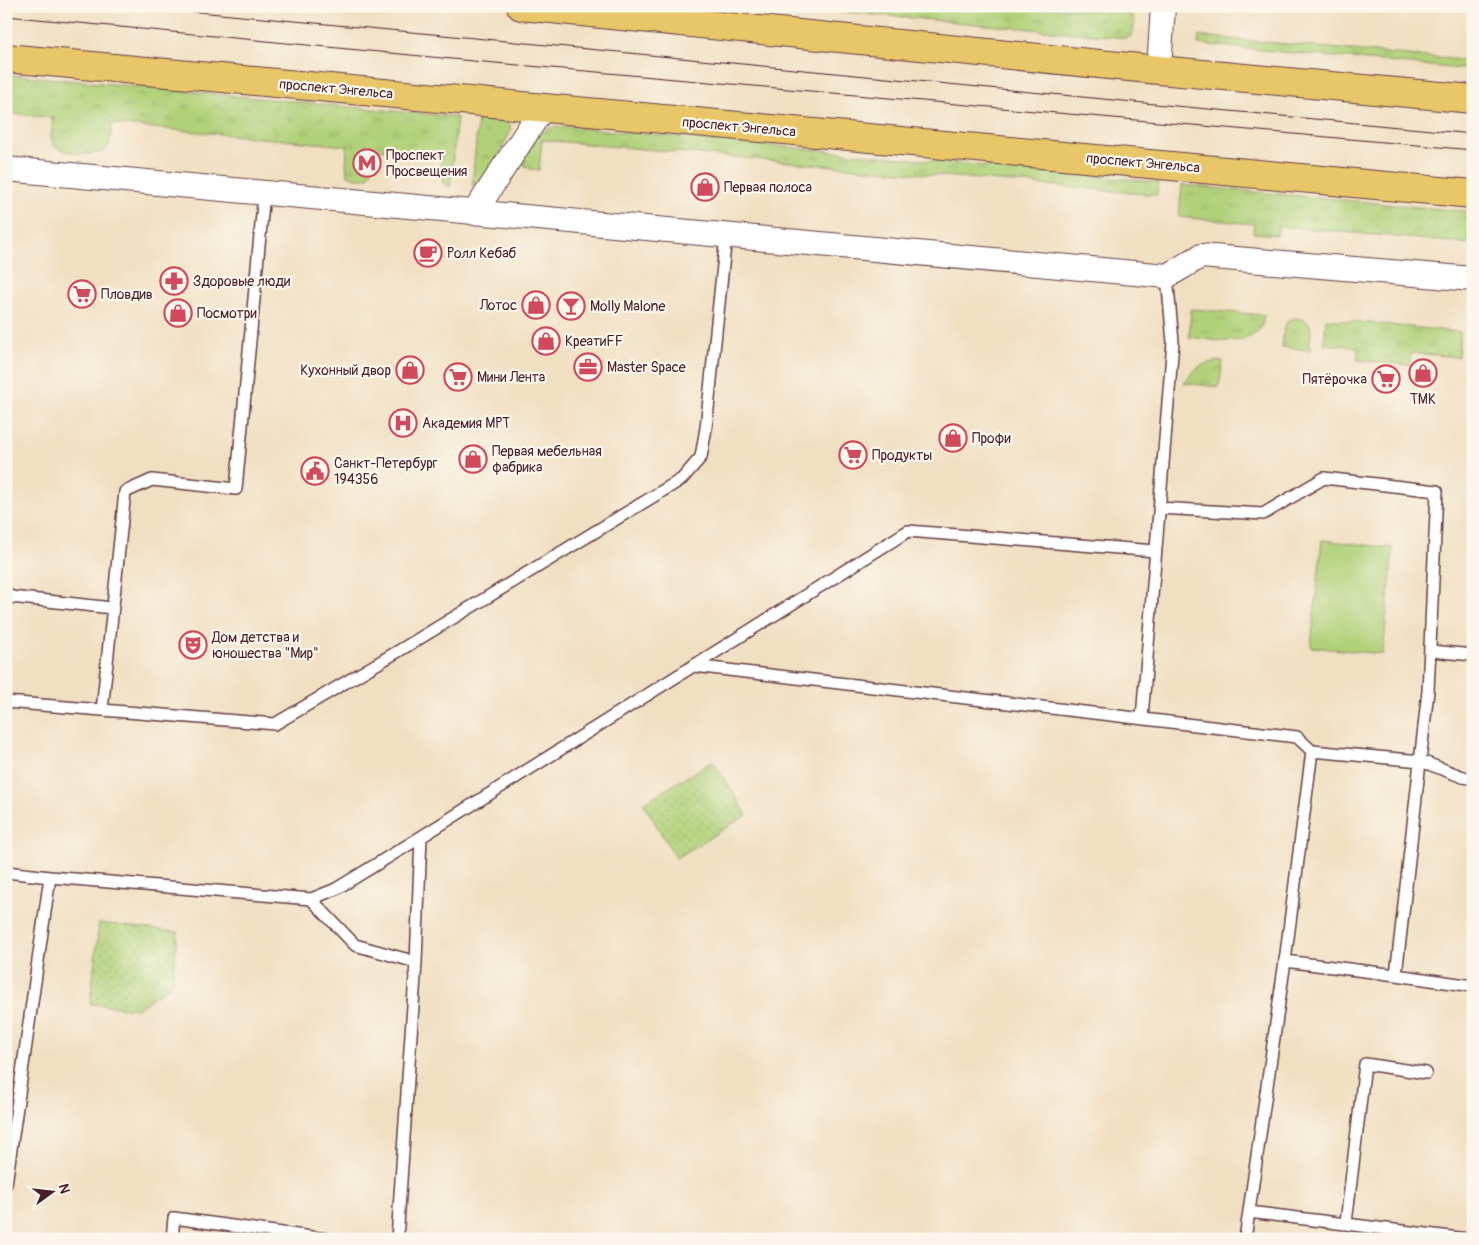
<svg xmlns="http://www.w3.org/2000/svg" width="1479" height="1245" font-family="Pangolin,sans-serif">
	<defs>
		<pattern id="grass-tufts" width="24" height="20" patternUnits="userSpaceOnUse" patternTransform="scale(1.25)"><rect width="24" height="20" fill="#b1d179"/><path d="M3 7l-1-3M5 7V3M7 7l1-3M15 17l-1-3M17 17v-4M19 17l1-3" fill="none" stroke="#9ab369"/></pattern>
		<pattern id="park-dots" width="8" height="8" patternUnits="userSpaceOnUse" patternTransform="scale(1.25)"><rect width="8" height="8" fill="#b1d179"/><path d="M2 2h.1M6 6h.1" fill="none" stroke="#9ab369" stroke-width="1.8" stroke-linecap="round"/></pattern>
	</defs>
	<rect width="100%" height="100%" fill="#fbf7ec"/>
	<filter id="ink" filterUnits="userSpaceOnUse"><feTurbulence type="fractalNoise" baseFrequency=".02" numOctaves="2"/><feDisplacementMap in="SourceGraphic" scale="10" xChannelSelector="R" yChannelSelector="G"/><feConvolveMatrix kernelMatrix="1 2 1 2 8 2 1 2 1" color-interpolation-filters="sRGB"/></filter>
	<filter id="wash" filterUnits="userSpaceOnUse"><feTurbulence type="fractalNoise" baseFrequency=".0096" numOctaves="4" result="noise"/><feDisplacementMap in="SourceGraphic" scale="20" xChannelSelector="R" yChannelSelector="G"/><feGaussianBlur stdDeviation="1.12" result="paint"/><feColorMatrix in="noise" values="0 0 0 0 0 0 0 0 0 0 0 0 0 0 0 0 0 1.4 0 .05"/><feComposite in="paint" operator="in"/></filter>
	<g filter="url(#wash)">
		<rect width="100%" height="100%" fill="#f1dfc1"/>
		<!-- grass -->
		<path fill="url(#grass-tufts)" stroke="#7e7852" d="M784 6H1045L1129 14 1133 16C1135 23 1134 30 1131 36L1126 38Z
			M1199 36 1473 61V70L1198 44Z
			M6 74 457 117 450 187 443 183 440 174 442 155 374 149 372 170 368 177C360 179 356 179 348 175L346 167 347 146 112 124 110 143 105 151C90 156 68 154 54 146L51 137 53 118 6 113Z
			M478 119 504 121 510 125V132C500 151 491 175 472 186Z
			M561 126 1158 182 1157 195 542 140 539 170 530 169 524 165C524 154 532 140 541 133 547 128 553 127 561 126Z
			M1182 185 1473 212V244L1278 226 1277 235 1253 233 1254 224 1179 217Z
			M1191 309 1264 315C1263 319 1263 324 1261 327 1248 349 1210 339 1189 337Z
			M1295 318 1303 319 1309 323 1311 330 1310 350 1282 347 1284 327 1288 320Z
			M1326 319 1460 332 1458 357 1411 353 1410 365 1357 360 1358 347 1324 344Z
			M1223 361 1219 387 1184 383C1195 367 1203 362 1223 361Z"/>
		<!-- park -->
		<path fill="url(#park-dots)" stroke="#7e7852" d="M713 761 747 815 676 858 643 803Z
			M99 923 178 932 172 984 137 1009 90 1004Z"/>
		<!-- pitch -->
		<path fill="#b1d179" stroke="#7e7852" d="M1322 540 1393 548 1383 654 1311 647Z"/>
	</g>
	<g filter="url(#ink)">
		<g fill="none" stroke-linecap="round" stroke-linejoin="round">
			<!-- service casing -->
			<g stroke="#633c42" stroke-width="14">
				<path id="service" d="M264 193 236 489 152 480 125 492 102 710 275 724 402 649 682 479 701 457 706 428 726 236
					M1159 508 1263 514 1324 478 1437 491 1428 691 1396 975
					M6 593 11 597 112 608
					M1431 651 1473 655
					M694 666 1297 737 1312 751 1421 761 1463 777 1473 779
					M6 702 102 710
					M1142 718 1173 342 1167 276
					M6 872 50 877 6 1184
					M50 877 311 899 336 889 421 837 908 531 1155 551
					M311 899 355 945 416 962
					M1285 961 1396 975 1473 986
					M1249 1212 1467 1239
					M1346 1223 1365 1064 1426 1073
					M172 1239 174 1218 326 1239
					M397 1239 416 962 421 837
					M1245 1239 1285 961 1312 751"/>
			</g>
			<!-- minor casing -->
			<g stroke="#633c42" stroke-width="26">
				<path id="minor" d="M1159 70 1163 6
					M6 169 1167 276 1201 256 1473 279
					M474 213 542 109"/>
			</g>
			<!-- primary casing -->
			<g stroke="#633c42" stroke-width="30">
				<path id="primary" d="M521 6 1159 70 1473 99
					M6 58 1473 194"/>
			</g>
			<!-- service -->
			<use href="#service" stroke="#fff" stroke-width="11"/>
			<!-- minor -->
			<use href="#minor" stroke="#fff" stroke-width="24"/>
			<!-- primary -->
			<use href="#primary" stroke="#e9c769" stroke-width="28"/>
			<!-- tram -->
			<path stroke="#4a1f2b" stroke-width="1" d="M135 6C581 47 1027 93 1473 134
				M6 16 473 61 1473 150"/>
		</g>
	</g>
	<!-- icons -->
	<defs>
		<g id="metro-ring" transform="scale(1.4375)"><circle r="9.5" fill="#fbf7ec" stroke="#d1495b" stroke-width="1.5"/><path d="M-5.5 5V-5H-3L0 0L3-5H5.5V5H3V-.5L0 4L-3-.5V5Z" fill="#d1495b"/></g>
		<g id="shop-ring" transform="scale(1.4375)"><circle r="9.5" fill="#fbf7ec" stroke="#d1495b" stroke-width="1.5"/><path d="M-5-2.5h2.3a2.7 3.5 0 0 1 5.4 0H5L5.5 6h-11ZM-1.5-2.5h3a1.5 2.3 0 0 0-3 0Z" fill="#d1495b"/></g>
		<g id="cafe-ring" transform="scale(1.4375)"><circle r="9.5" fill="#fbf7ec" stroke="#d1495b" stroke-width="1.5"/><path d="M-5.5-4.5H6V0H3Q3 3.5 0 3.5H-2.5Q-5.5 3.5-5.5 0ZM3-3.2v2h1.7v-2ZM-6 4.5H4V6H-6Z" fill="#d1495b"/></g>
		<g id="pharmacy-ring" transform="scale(1.4375)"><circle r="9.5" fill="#fbf7ec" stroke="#d1495b" stroke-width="1.5"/><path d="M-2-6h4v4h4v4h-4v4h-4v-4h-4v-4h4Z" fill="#d1495b"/></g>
		<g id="supermarket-ring" transform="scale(1.4375)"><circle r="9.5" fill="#fbf7ec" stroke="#d1495b" stroke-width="1.5"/><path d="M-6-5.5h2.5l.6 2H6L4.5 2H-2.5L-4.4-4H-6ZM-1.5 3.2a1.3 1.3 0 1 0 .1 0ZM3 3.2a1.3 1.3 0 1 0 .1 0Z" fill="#d1495b"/></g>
		<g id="bar-ring" transform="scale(1.4375)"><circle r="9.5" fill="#fbf7ec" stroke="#d1495b" stroke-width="1.5"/><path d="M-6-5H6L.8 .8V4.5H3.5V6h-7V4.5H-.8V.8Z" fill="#d1495b"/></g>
		<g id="office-ring" transform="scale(1.4375)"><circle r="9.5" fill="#fbf7ec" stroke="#d1495b" stroke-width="1.5"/><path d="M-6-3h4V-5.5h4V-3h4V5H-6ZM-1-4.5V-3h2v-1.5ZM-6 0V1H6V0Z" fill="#d1495b"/></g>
		<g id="hospital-ring" transform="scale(1.4375)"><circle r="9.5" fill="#fbf7ec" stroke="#d1495b" stroke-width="1.5"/><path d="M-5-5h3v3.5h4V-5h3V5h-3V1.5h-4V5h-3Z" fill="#d1495b"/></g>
		<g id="civic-ring" transform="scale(1.4375)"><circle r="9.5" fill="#fbf7ec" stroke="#d1495b" stroke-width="1.5"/><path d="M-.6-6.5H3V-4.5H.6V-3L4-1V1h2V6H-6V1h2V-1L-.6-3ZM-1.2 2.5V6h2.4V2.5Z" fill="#d1495b"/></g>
		<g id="theatre-ring" transform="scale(1.4375)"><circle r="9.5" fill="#fbf7ec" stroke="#d1495b" stroke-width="1.5"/><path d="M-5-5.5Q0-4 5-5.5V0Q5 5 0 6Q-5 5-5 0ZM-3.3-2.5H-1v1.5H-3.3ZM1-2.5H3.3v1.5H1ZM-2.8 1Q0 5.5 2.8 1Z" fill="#d1495b"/></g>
	</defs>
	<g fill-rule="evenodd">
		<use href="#metro-ring" x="367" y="163"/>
		<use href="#shop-ring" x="705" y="187"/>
		<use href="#cafe-ring" x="428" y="253"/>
		<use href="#pharmacy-ring" x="174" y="281"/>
		<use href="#supermarket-ring" x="82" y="294"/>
		<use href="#shop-ring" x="536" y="305"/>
		<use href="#bar-ring" x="571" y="306"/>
		<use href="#shop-ring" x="178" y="313"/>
		<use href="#shop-ring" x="546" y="341"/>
		<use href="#office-ring" x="588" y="367"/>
		<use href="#shop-ring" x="410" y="370"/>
		<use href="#shop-ring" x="1423" y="373"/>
		<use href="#supermarket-ring" x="458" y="377"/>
		<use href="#supermarket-ring" x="1386" y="379"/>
		<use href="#hospital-ring" x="403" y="423"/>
		<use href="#shop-ring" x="953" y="438"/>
		<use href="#supermarket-ring" x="853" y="455"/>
		<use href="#shop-ring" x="473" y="459"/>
		<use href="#civic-ring" x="315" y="471"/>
		<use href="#theatre-ring" x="193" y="645"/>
	</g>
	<g text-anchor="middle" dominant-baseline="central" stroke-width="4.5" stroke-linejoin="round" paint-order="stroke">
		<!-- street labels -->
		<g font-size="14" fill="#4a1f2b" stroke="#fbf7ec">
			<text transform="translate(336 89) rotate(5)">проспект Энгельса</text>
			<text transform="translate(739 127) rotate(5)">проспект Энгельса</text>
			<text transform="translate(1143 163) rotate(5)">проспект Энгельса</text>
		</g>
		<!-- poi labels -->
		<g font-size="14" fill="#4a1f2b" stroke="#fbf7ec" text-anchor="start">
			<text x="386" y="155">Проспект<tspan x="386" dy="16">Просвещения</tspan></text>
			<text x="724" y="187">Первая полоса</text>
			<text x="447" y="253">Ролл Кебаб</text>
			<text x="193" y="281">Здоровые люди</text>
			<text x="101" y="294">Пловдив</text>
			<text x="517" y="305" text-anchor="end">Лотос</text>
			<text x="590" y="306">Molly Malone</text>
			<text x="197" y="313">Посмотри</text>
			<text x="565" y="341">КреатиFF</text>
			<text x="607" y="367">Master Space</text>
			<text x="391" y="370" text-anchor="end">Кухонный двор</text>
			<text x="477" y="377">Мини Лента</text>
			<text x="1367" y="379" text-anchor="end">Пятёрочка</text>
			<text x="1423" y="399" text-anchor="middle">ТМК</text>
			<text x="422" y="423">Академия МРТ</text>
			<text x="972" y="438">Профи</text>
			<text x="492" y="451">Первая мебельная<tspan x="492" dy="16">фабрика</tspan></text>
			<text x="872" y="455">Продукты</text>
			<text x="334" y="463">Санкт-Петербург<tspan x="334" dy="16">194356</tspan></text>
			<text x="212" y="637">Дом детства и<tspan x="212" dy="16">юношества "Мир"</tspan></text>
		</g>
	</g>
	<!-- margin -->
	<rect width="1479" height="1245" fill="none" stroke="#fbf7ec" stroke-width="25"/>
	<!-- north arrow -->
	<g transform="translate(52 1192) rotate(75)" stroke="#fbf7ec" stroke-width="4" paint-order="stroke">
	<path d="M0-4L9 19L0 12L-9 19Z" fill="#4a1f2b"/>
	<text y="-8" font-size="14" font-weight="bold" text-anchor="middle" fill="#4a1f2b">N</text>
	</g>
</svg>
